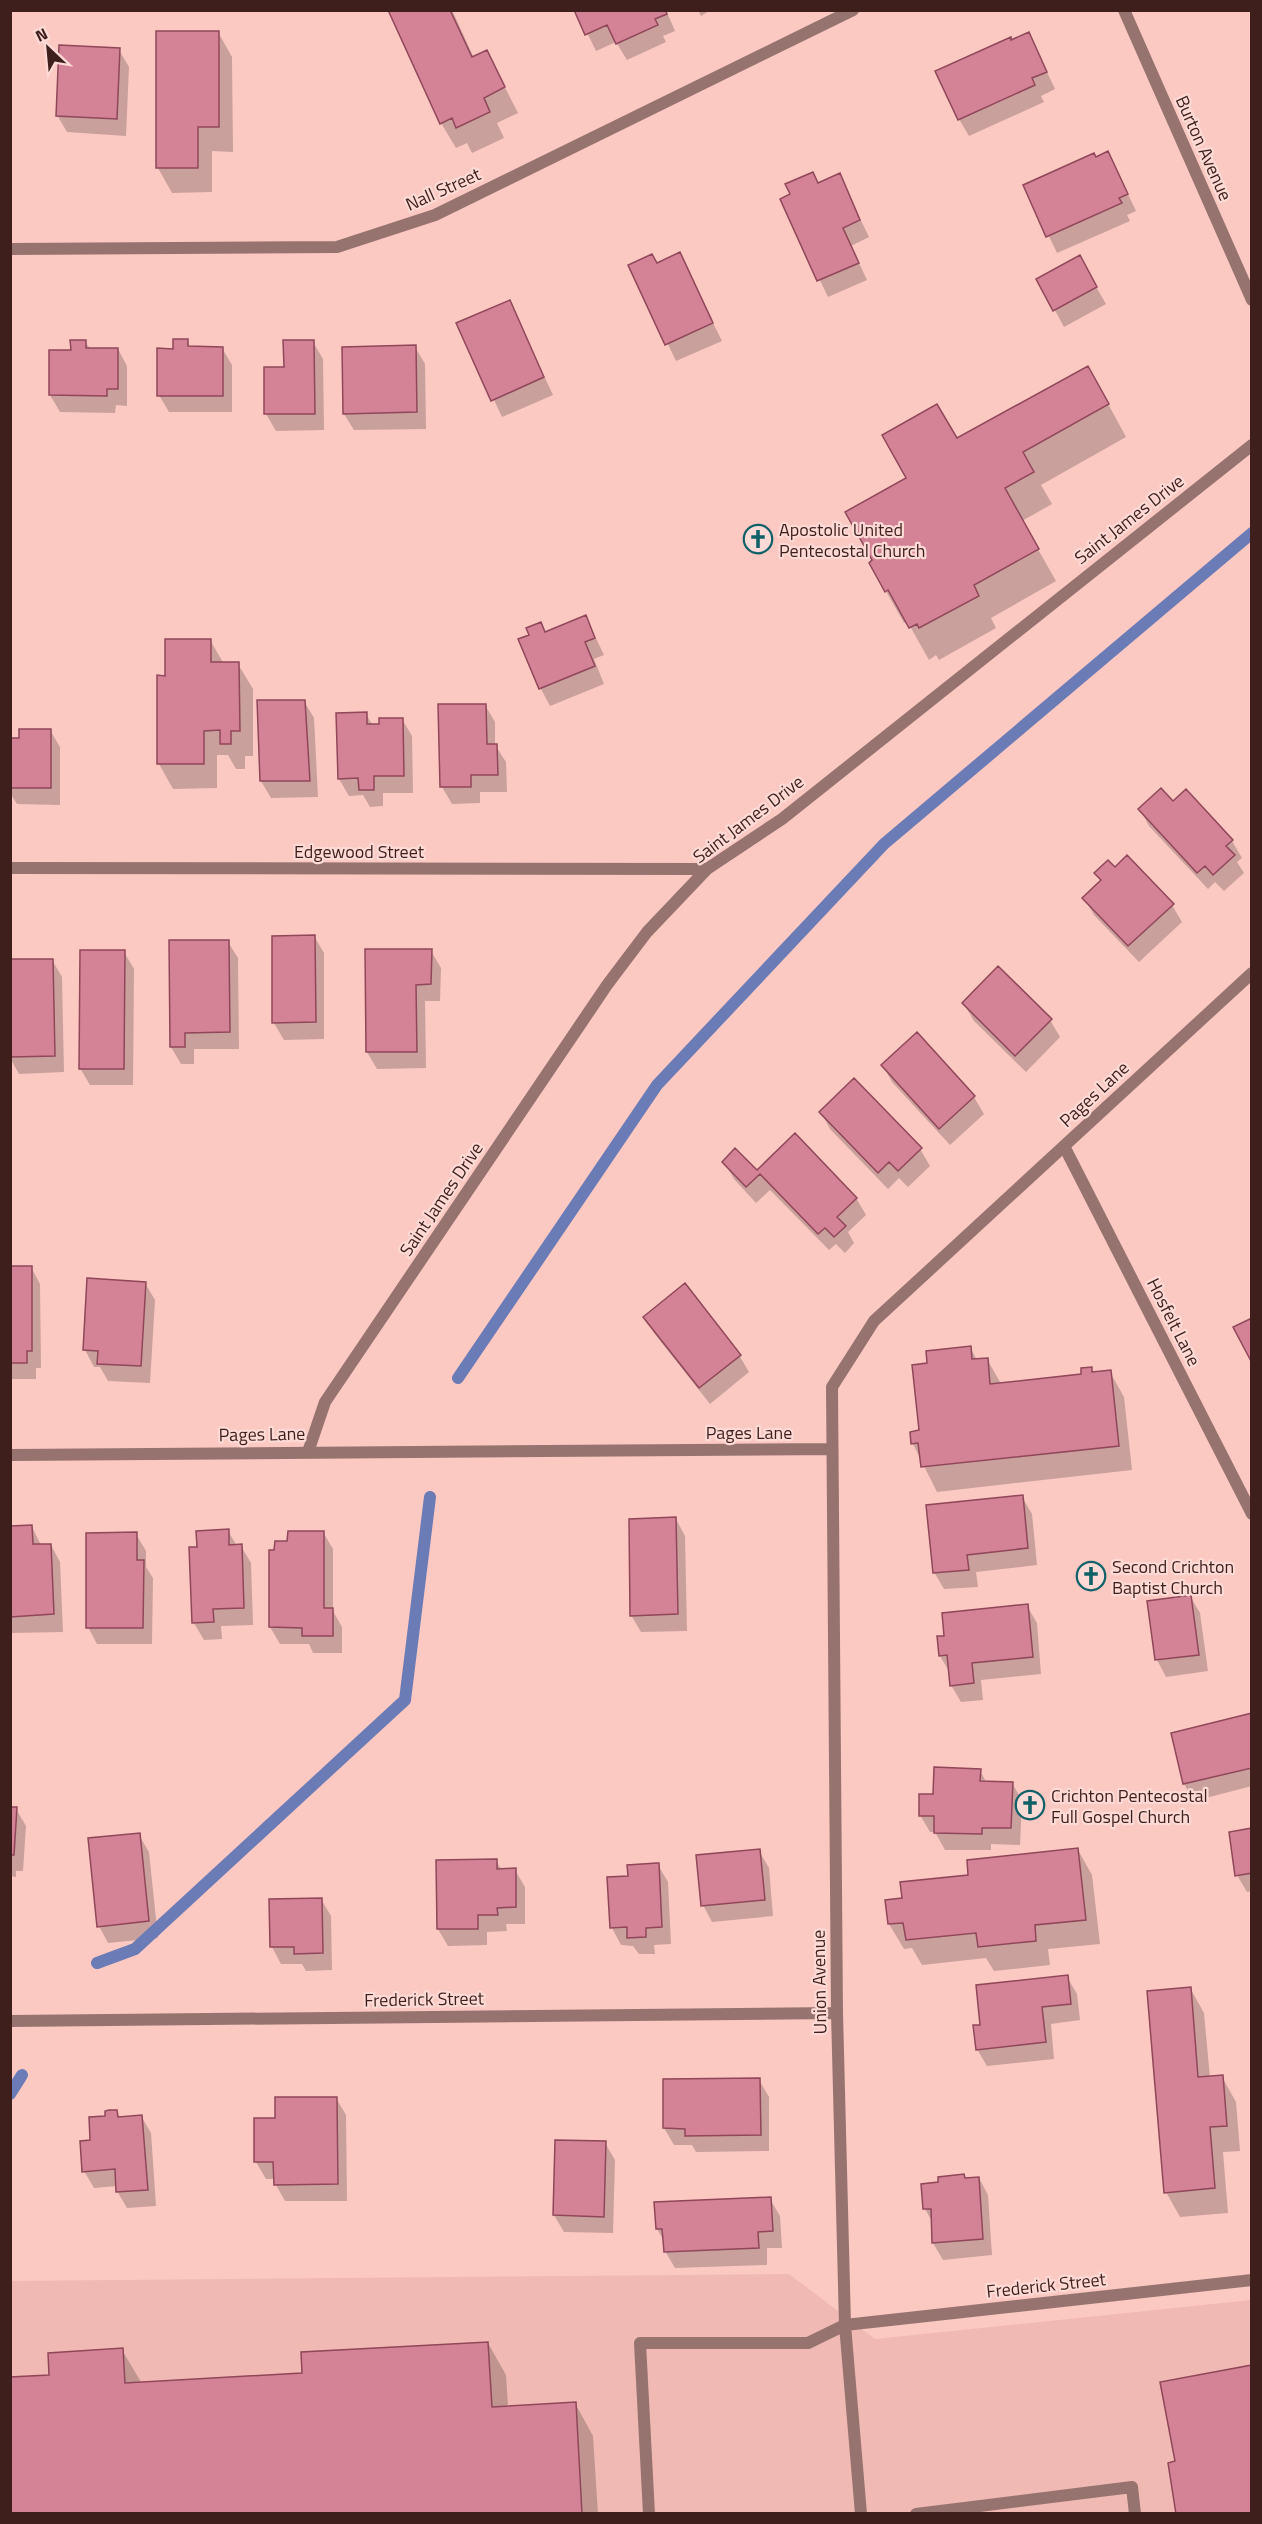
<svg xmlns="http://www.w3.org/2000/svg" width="1262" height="2524" font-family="'Titillium Web',sans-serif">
	<rect width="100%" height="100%" fill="#fcc8c2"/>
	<!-- built -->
	<path fill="#f1b9b3" d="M789 2274 875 2339 1251 2300V2513H11L10 2281Z"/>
	<!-- shadow -->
	<path fill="#0003" d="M389 10H452L474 58 487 52 518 113 497 123 504 138 472 153 467 143 456 148 441 123Z
		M576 10H666L675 31 663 36 666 42 627 60 616 42 596 51Z
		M698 10H711L701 16Z
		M218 32 232 57 233 152 212 151V192L172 193 158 168Z
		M1029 34 1055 89 1041 96 1044 102 969 136 959 119Z
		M119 50 129 67 126 136 67 132 57 115Z
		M1108 153 1136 211 1127 215 1130 221 1057 253 1025 186Z
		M839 175 869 237 851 246 867 280 828 297 782 200Z
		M679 254 722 341 676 361 630 265 657 264Z
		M1079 257 1106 304 1064 327 1038 279Z
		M509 301 553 395 502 417 458 323Z
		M85 341 90 349H118L127 366V406L116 405 115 413 60 412 50 395 72 352Z
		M187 341 191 348H222L232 365V412H169L159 395 174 350Z
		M313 342 323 359 324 430 276 431 266 414 285 368Z
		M415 347 425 364 426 429 354 430 344 414Z
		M1106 400 1126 437 1041 485 1052 504 1022 521 1056 581 991 618 996 628 939 660 936 655 929 660 907 621 904 623 870 563 874 561 908 479 956 440Z
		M586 617 604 655 594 659 604 684 550 706 541 689 520 640 531 636 541 624 546 633Z
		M210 640 224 664H238L253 689V756H245V769H236L228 755H217V788L173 789 159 764Z
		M304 701 314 718 318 797 271 798 261 781Z
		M485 705 495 722V745L506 762 507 792H480V803L452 804 442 787Z
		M366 714 373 726 402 719 412 736 413 793H383V806L370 807 363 795 349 796 339 779Z
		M50 730 60 747V805L17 804 10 793V740H20Z
		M1186 791 1232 841 1242 858 1237 862 1244 873 1224 891 1215 882 1208 889 1149 826 1140 809 1173 803Z
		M1115 869 1172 905 1182 922 1139 962 1094 915 1084 898 1102 882 1097 873Z
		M314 936 324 953V1039L284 1040 274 1023Z
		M228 942 238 958 239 1049H194V1064H181L171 1047Z
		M366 951H431L441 968 440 1001H425L426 1068 377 1069 367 1052Z
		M124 952 134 969 133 1085H90L80 1068Z
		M52 960 62 977 64 1072 19 1074 10 1058V961Z
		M964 1004 1050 1020 1060 1037 1026 1072 974 1021Z
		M917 1034 974 1097 984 1114 950 1145 892 1082 883 1065Z
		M821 1112 920 1149 930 1166 908 1187 899 1178 888 1189 830 1129Z
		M724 1162 856 1198 866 1215 848 1232 854 1243 845 1253 836 1244 829 1250 770 1190 756 1203 734 1179Z
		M10 1267H31L40 1284 41 1368H36V1379H10Z
		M145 1283 155 1300 150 1383 108 1381 100 1367H94L85 1350Z
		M644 1317 739 1355 749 1372 710 1404 654 1333Z
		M970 1347 977 1360 987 1359 1001 1384 1083 1375 1091 1368 1094 1373 1110 1372 1124 1397 1132 1470 937 1492 913 1444 920 1432 929 1364Z
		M1022 1497 1032 1514 1037 1565 976 1572 978 1587 944 1589 934 1572Z
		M676 1519 685 1536 687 1631 641 1632 631 1615Z
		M10 1527H32L41 1545H51L60 1562 63 1632 10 1633Z
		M228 1531 237 1546H241L251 1563 253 1625 221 1626 222 1639 204 1640 194 1623 191 1549 199 1548Z
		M323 1532 333 1549V1611L342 1627V1653H313L309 1644H280L270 1627 276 1551 288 1543Z
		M136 1534 146 1551V1567L153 1578 152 1644H97L88 1627Z
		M1190 1596 1200 1613 1208 1671 1166 1677 1157 1660Z
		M1027 1606 1037 1623 1041 1674 981 1680 983 1700 961 1702 951 1685 950 1673 940 1656 939 1638 945 1637Z
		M1252 1715V1786L1194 1801 1184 1784Z
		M980 1771 987 1783H1012L1022 1800 1020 1845 991 1844V1850H945L935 1832H930L920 1815 935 1795Z
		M10 1809H16L26 1826 23 1871H16V1877L10 1876Z
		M1252 1830V1891L1247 1892 1237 1875Z
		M139 1835 149 1852 158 1938 108 1943 99 1926Z
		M1078 1850 1092 1875 1100 1944 1048 1949 1050 1965 994 1971 986 1958 922 1965 912 1948 904 1949 889 1924 903 1899 970 1876Z
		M759 1851 769 1868 773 1916 712 1922 703 1905Z
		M496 1861 502 1870H515L525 1887V1924H506L507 1931 487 1932V1945L448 1946 438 1929 437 1862Z
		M658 1865 668 1882 671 1944 654 1945 655 1954H639L633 1946 621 1945 612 1928 630 1877Z
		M321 1899 331 1916 332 1970 306 1971 302 1964H281L272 1947Z
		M1067 1977 1077 1994 1080 2020 1051 2024 1054 2059 987 2066 977 2049 982 2026Z
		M1190 1988 1204 2013 1210 2078 1222 2077 1236 2102 1240 2151 1223 2152 1228 2213 1180 2217 1166 2192Z
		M759 2080 769 2097V2151L696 2152 692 2145H674L664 2128Z
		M336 2098 346 2115 347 2201H285L276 2185 275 2179H266L256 2162 276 2119Z
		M116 2111 120 2118 141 2116 151 2133 156 2206 127 2208 117 2191V2186L94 2188 84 2171 92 2142 107 2118Z
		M605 2143 615 2160 613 2233 564 2232 554 2215Z
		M979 2178 988 2195 992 2255 943 2260 933 2243V2223L925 2209 966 2179Z
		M770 2199 780 2216 782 2248H767V2265L675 2268 665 2251V2242L657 2229Z
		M488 2343 506 2375 508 2407 575 2403 593 2436 598 2514H10L51 2377 122 2350 141 2382 303 2374Z"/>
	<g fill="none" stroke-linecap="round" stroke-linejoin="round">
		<!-- stream -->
		<path stroke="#6b7bb6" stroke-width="12" d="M458 1378 657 1085 884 844 1252 533
			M97 1963 135 1949 405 1700 430 1497
			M10 2094 22 2075"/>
	</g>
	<!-- building -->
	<path fill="#d38395" stroke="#904759" stroke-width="1.5" d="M388 10H450L472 57 487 50 505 87 484 98 490 112 456 128 452 118 440 124Z
		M574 10H665L667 14 655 19 658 25 616 44 607 25 585 35Z
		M156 31H219V127H198V168H156Z
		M1029 32 1047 72 1032 78 1035 85 958 120 935 71 1011 37V40Z
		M59 45 120 48 117 119 56 116Z
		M1108 151 1128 194 1119 198 1122 203 1046 237 1023 185 1094 153 1096 157Z
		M813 172 818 183 840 173 860 220 843 228 859 263 817 281 780 199 790 194 785 184Z
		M680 252 713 323 665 345 628 265 652 254 657 263Z
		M1080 255 1097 287 1053 311 1036 279Z
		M510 300 544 377 491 401 456 323Z
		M173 339H188V346L223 347V396H157V348L173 349Z
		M70 340H86V348H118V389H107V396L49 395V350H71Z
		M283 340H314L315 414H264V367H284Z
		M416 345 417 412 343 414 342 347Z
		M1088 366 1109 404 1023 452 1034 472 1005 488 1039 549 974 585 979 596 919 628 917 624 909 628 888 590 885 592 869 563 872 560 845 512 906 478 882 435 937 404 957 438Z
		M586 615 595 638 585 642 595 666 539 689 518 639 529 635 526 628 541 622 545 632Z
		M165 639H211V662H239L240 731H231V744H220V730L204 731V764H157V675L165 676Z
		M257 700H305L310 781H260Z
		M438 704H486L487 744H497L498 775H471V787H440Z
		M367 712V724H379V718H403L404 776H374V790H359L358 778 338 779 336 713Z
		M19 729H51V788H10V738H19Z
		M1161 788 1173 801 1186 789 1233 840 1226 846 1235 855 1213 875 1205 866 1197 873 1138 809Z
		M1127 855 1174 904 1128 946 1082 898 1101 880 1094 873 1108 860 1115 867Z
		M315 935 316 1022 272 1023V936Z
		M169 940H229L230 1032 185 1033V1047H170Z
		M365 949H432L431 984 416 985 417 1052H366Z
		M80 950H125L124 1069H79Z
		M10 959H53L55 1056 10 1057Z
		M998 966 1052 1019 1015 1056 962 1003Z
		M917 1032 975 1096 939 1129 881 1065Z
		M854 1078 922 1148 898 1171 889 1162 878 1173 819 1112Z
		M795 1133 857 1198 837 1217 846 1226 834 1237 825 1228 818 1234 760 1174 746 1187 722 1162 735 1148 757 1170Z
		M10 1266H32V1351H27V1363H10Z
		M87 1278 146 1282 141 1366 97 1364 98 1351 83 1350Z
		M685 1283 741 1355 699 1388 643 1317Z
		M1252 1318V1363L1233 1327Z
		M971 1346 972 1359 988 1358 990 1384 1081 1374V1368L1092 1367V1372L1111 1370 1119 1446 921 1467 918 1443 911 1444 910 1432 919 1430 912 1365 927 1363 926 1351Z
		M1023 1495 1028 1548 967 1555 969 1570 933 1573 926 1505Z
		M676 1517 678 1614 630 1616 629 1519Z
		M32 1525 33 1544H51L54 1614 10 1617V1526Z
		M229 1529V1545L242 1544 244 1608 213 1609 214 1622 192 1623 189 1547H197L196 1531Z
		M288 1531H324V1608H333V1636H302V1628L269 1627V1550H274L275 1541H287Z
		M137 1532V1560H144L143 1628H86V1533Z
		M1191 1595 1199 1655 1155 1660 1147 1601Z
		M1028 1604 1033 1657 972 1663 974 1683 950 1686 947 1655 939 1656 937 1636H944L942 1613Z
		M1252 1713V1768L1183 1784 1171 1733Z
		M934 1767 981 1769 980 1781 1013 1782 1011 1828H982V1834L934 1833V1816H919V1794H933Z
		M10 1807H17L14 1855H10Z
		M1252 1828V1873L1235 1876 1229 1832Z
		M140 1833 149 1921 97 1927 88 1838Z
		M1078 1848 1086 1920 1035 1925 1036 1941 978 1947 976 1933 906 1940 903 1923 888 1924 885 1900 902 1898 900 1882 968 1875 967 1860Z
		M760 1849 765 1900 701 1906 696 1855Z
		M497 1859V1869L516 1868V1907L497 1908 498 1915H478V1929H437L436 1860Z
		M657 1863H659L662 1927 646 1928V1937L627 1938V1927L610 1928 607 1877 628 1876 627 1865Z
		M322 1898 323 1953 294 1954V1947H270L269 1899Z
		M1068 1975 1071 2004 1042 2007 1046 2042 976 2050 973 2025H980L976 1985Z
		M1191 1987 1198 2077 1223 2075 1227 2126 1210 2127 1215 2188 1164 2193 1147 1991Z
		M760 2078 761 2135 685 2136V2129L663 2128V2079Z
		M275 2097H337L338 2184 274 2185 273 2162H254V2118H275Z
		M109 2110H117L118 2117 142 2115 148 2190 116 2192 115 2169 82 2172 80 2141 90 2140 89 2117 105 2116V2111Z
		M555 2140 606 2141 604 2217 553 2215Z
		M964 2174 965 2178 979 2177 983 2239 932 2243 931 2209H923L921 2184 938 2182V2177Z
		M771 2197 773 2231 758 2232 759 2248 664 2252 662 2229H656L654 2202Z
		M488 2342 492 2407 576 2402 582 2514H10V2377L49 2375 48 2353 123 2348 125 2383 302 2373 301 2352Z
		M1252 2365V2514H1176L1168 2463 1175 2461 1160 2382Z"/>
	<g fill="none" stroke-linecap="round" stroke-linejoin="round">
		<!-- service -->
		<path stroke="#977370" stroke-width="12" d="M649 2514 640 2343H808L845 2325
			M916 2514 1132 2487 1135 2514"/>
		<!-- minor -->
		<path stroke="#977370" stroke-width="12" d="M1124 10 1252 300
			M10 249 337 247 435 215 853 10
			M10 868 707 869
			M1064 1146 1252 1514
			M308 1452 325 1402 607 985 647 932 707 869 782 819 1252 445
			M10 1455 832 1449
			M10 2021 837 2013
			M845 2325 1252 2280
			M861 2514 845 2325 837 2013 832 1387 874 1321 1252 973"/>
	</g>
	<!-- icons -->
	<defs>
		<g id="church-ring" transform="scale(1.5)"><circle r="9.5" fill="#fddad6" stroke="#116169" stroke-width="1.5"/><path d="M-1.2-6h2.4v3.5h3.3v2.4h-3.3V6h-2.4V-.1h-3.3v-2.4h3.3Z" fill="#116169"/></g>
	</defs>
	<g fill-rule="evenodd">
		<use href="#church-ring" x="758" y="539"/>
		<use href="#church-ring" x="1091" y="1576"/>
		<use href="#church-ring" x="1030" y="1805"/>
	</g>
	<g text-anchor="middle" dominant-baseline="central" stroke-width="4.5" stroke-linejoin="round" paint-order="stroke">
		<!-- street labels -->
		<g font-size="18" fill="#3f1f1c" stroke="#fddad6">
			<text transform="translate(1204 148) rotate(66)">Burton Avenue</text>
			<text transform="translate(443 189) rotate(-24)">Nall Street</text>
			<text transform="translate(1129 519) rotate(-38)">Saint James Drive</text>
			<text transform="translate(748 819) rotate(-37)">Saint James Drive</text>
			<text x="359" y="851">Edgewood Street</text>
			<text transform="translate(1094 1094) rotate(-43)">Pages Lane</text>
			<text transform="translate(441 1199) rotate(-56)">Saint James Drive</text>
			<text transform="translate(1174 1322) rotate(63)">Hosfelt Lane</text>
			<text x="749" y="1432">Pages Lane</text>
			<text transform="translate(262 1434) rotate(-1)">Pages Lane</text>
			<text transform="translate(819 1982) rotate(-91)">Union Avenue</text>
			<text transform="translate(424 1999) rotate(-1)">Frederick Street</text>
			<text transform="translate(1046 2285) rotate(-6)">Frederick Street</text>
		</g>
		<!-- poi labels -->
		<g font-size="18" fill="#3f1f1c" stroke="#fddad6" text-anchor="start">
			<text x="779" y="529">Apostolic United<tspan x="779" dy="21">Pentecostal Church</tspan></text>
			<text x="1112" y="1566">Second Crichton<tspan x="1112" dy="21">Baptist Church</tspan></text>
			<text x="1051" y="1795">Crichton Pentecostal<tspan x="1051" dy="21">Full Gospel Church</tspan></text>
		</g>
	</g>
	<!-- border -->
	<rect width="1262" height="2524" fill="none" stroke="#3f1f1c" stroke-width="24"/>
	<!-- north arrow -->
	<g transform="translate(48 48) rotate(334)" stroke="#fddad6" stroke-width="4.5" paint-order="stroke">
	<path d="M0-4.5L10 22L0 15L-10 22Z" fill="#3f1f1c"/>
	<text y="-9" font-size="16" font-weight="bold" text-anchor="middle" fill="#3f1f1c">N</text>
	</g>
</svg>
